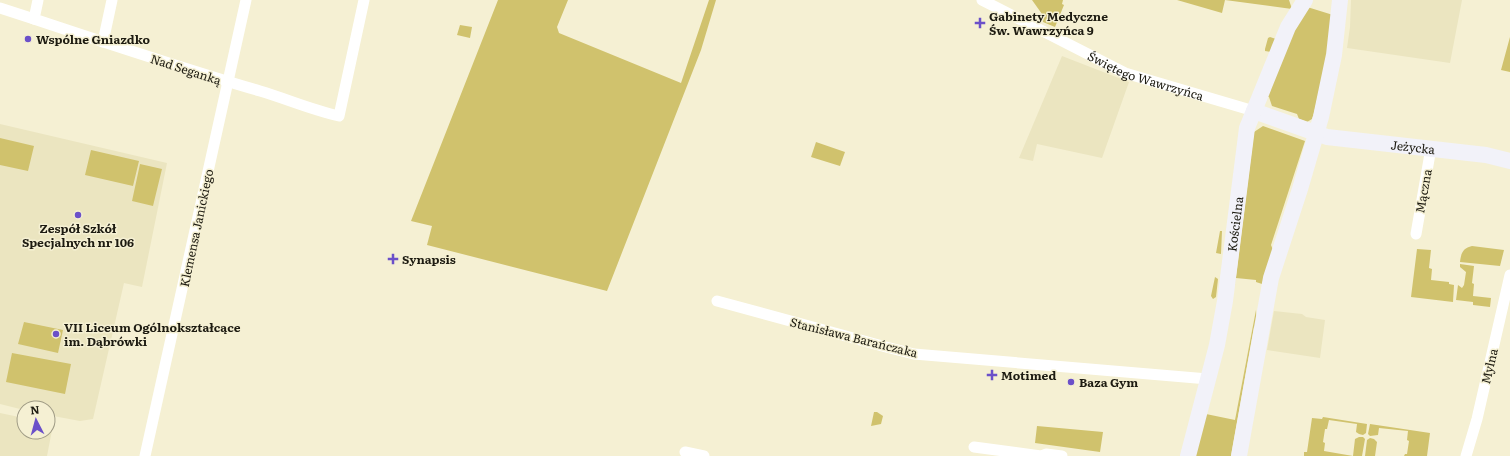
<svg xmlns="http://www.w3.org/2000/svg" width="1510" height="456" font-family="Literata,serif">
	<rect width="100%" height="100%" fill="#f5f0d3"/>
	<!-- built -->
	<path fill="#ebe5c0" d="M1351 0H1462L1450 63 1347 48 1350 27Z
		M1062 56 1129 82 1102 158 1037 144 1033 161 1019 158Z
		M0 124 167 163 142 287 124 283 93 419 80 421 48 415V408H24V410L0 404Z
		M1274 311 1302 314 1306 317 1325 320 1320 358 1267 350Z
		M0 413 24 418V432H48V423L53 425 47 456H0Z"/>
	<!-- green -->
	<path fill="#d0c26d" d="M498 0H568L557 27 559 33 681 83 709 0H716L701 50 607 291 427 245 432 226 411 221Z
		M1032 0H1063L1062 4 1064 5 1055 27 1043 22 1042 14Z
		M1177 0H1289L1292 9 1225 0 1222 13Z
		M1304 6 1333 15 1330 43 1314 113 1312 119 1307 122 1299 119 1297 114 1272 106 1269 97 1264 95Z
		M460 25 472 27 470 38 457 35Z
		M1270 37 1276 39 1271 52 1265 51V49L1268 38Z
		M1510 37V72L1501 70Z
		M1263 126 1305 141 1271 245 1273 250 1262 284 1256 282V280L1236 278 1235 285 1254 132Z
		M0 138 34 146 28 171 0 165Z
		M816 142 845 152 840 166 811 157Z
		M91 150 139 161 133 186 85 175Z
		M140 164 162 169 153 206 132 201Z
		M1220 231H1222L1221 254 1216 253Z
		M1472 246 1504 250 1500 266 1460 262C1461 253 1463 248 1472 246Z
		M1417 249 1431 250 1429 268 1432 269 1431 280 1449 282V284L1454 285 1453 302 1411 297Z
		M1460 264 1474 266 1472 283 1474 284 1473 296 1491 298 1490 307 1473 305V302L1456 300 1458 285 1462 288 1464 285 1466 272 1460 267Z
		M1215 277 1218 279 1216 297 1213 299 1211 296Z
		M1256 310 1257 325 1254 327 1231 456H1193L1206 414 1235 420Z
		M24 322 63 330 58 353 18 344Z
		M12 353 71 364 65 394 6 382Z
		M874 412H877L883 416 881 424 871 426Z
		M1323 417 1367 424 1366 433 1363 435 1359 434 1356 432 1357 424 1329 420 1327 429H1325L1323 442 1325 443 1324 451 1353 456 1355 439 1359 437H1363L1365 439 1362 456H1304V452H1307L1312 418 1322 419Z
		M1370 424 1430 433 1427 456H1404L1405 454H1407L1409 441 1407 440 1408 431 1379 428 1378 435 1370 436 1368 434Z
		M1037 426 1103 432 1100 452 1035 443Z
		M1370 438 1374 439 1377 442 1375 456H1365L1367 440Z"/>
	<g fill="none" stroke-linecap="round" stroke-linejoin="round">
		<!-- street -->
		<g stroke="#fff" stroke-width="11">
			<path d="M38 0 34 19C109 44 184 69 260 91 287 99 312 110 339 116L364 0"/>
			<path id="s1" d="M982 0 1125 73 1254 111"/>
			<path d="M0 8 34 19"/>
			<path d="M103 42 112 0"/>
			<path d="M1416 234 1431 148"/>
			<path d="M717 301 886 347 914 354 1208 379"/>
			<path d="M974 447 1041 456 1046 454 1062 456"/>
			<path d="M685 452 704 456"/>
			<path d="M145 456 246 0"/>
			<path d="M1466 456 1477 419 1510 275"/>
		</g>
		<!-- secondary -->
		<g stroke="#f2f2f9" stroke-width="16">
			<path id="s2" d="M1254 111 1327 137 1486 155 1510 161"/>
			<path id="s3" d="M1188 456 1217 345 1225 301 1247 128 1288 27 1305 0"/>
			<path d="M1239 456 1271 278 1300 189 1321 117 1334 55 1340 0"/>
		</g>
	</g>
	<!-- markers -->
	<g fill="#6b50c9" stroke="#f5f0d3" stroke-width="1.5">
		<path d="M978 17h4v4h4v4h-4v4h-4v-4h-4v-4h4z"/>
		<circle cx="28" cy="39" r="4"/>
		<circle cx="78" cy="215" r="4"/>
		<path d="M391 253h4v4h4v4h-4v4h-4v-4h-4v-4h4z"/>
		<circle cx="56" cy="334" r="4"/>
		<path d="M990 369h4v4h4v4h-4v4h-4v-4h-4v-4h4z"/>
		<circle cx="1071" cy="382" r="4"/>
	</g>
	<g text-anchor="middle" dominant-baseline="central" stroke-width="3" stroke-linejoin="round" paint-order="stroke">
		<!-- poi labels -->
		<g font-size="12" font-weight="bold" fill="#1d1b11" stroke="#f5f0d3" text-anchor="start">
			<text x="989" y="16">Gabinety Medyczne<tspan x="989" dy="14">Św. Wawrzyńca 9</tspan></text>
			<text x="36" y="39">Wspólne Gniazdko</text>
			<text x="78" y="228" text-anchor="middle">Zespół Szkół<tspan x="78" dy="14">Specjalnych nr 106</tspan></text>
			<text x="402" y="259">Synapsis</text>
			<text x="64" y="327">VII Liceum Ogólnokształcące<tspan x="64" dy="14">im. Dąbrówki</tspan></text>
			<text x="1001" y="375">Motimed</text>
			<text x="1079" y="382">Baza Gym</text>
		</g>
		<!-- street labels -->
		<g font-size="12" fill="#1d1b11" stroke="#f5f0d3">
			<text transform="translate(186 69) rotate(18)">Nad Seganką</text>
			<text stroke="none"><textPath href="#s1" startOffset="181">Świętego Wawrzyńca</textPath></text>
			<text stroke="none"><textPath href="#s2" startOffset="164">Jeżycka</textPath></text>
			<text transform="translate(1423 191) rotate(-80)">Mączna</text>
			<text stroke="none"><textPath href="#s3" startOffset="237">Kościelna</textPath></text>
			<text transform="translate(196 228) rotate(-78)">Klemensa Janickiego</text>
			<text transform="translate(854 337) rotate(14)">Stanisława Barańczaka</text>
			<text transform="translate(1489 366) rotate(-77)">Mylna</text>
		</g>
	</g>
	<!-- north arrow -->
	<g transform="translate(36 420) rotate(354)"><circle r="19" fill="#f5f0d3" stroke="#9f9b85"/>
	<path d="M0-3L7 15L0 10L-7 15Z" fill="#6b50c9"/>
	<text y="-6" font-size="11" font-weight="bold" text-anchor="middle" fill="#1d1b11">N</text>
	</g>
</svg>
